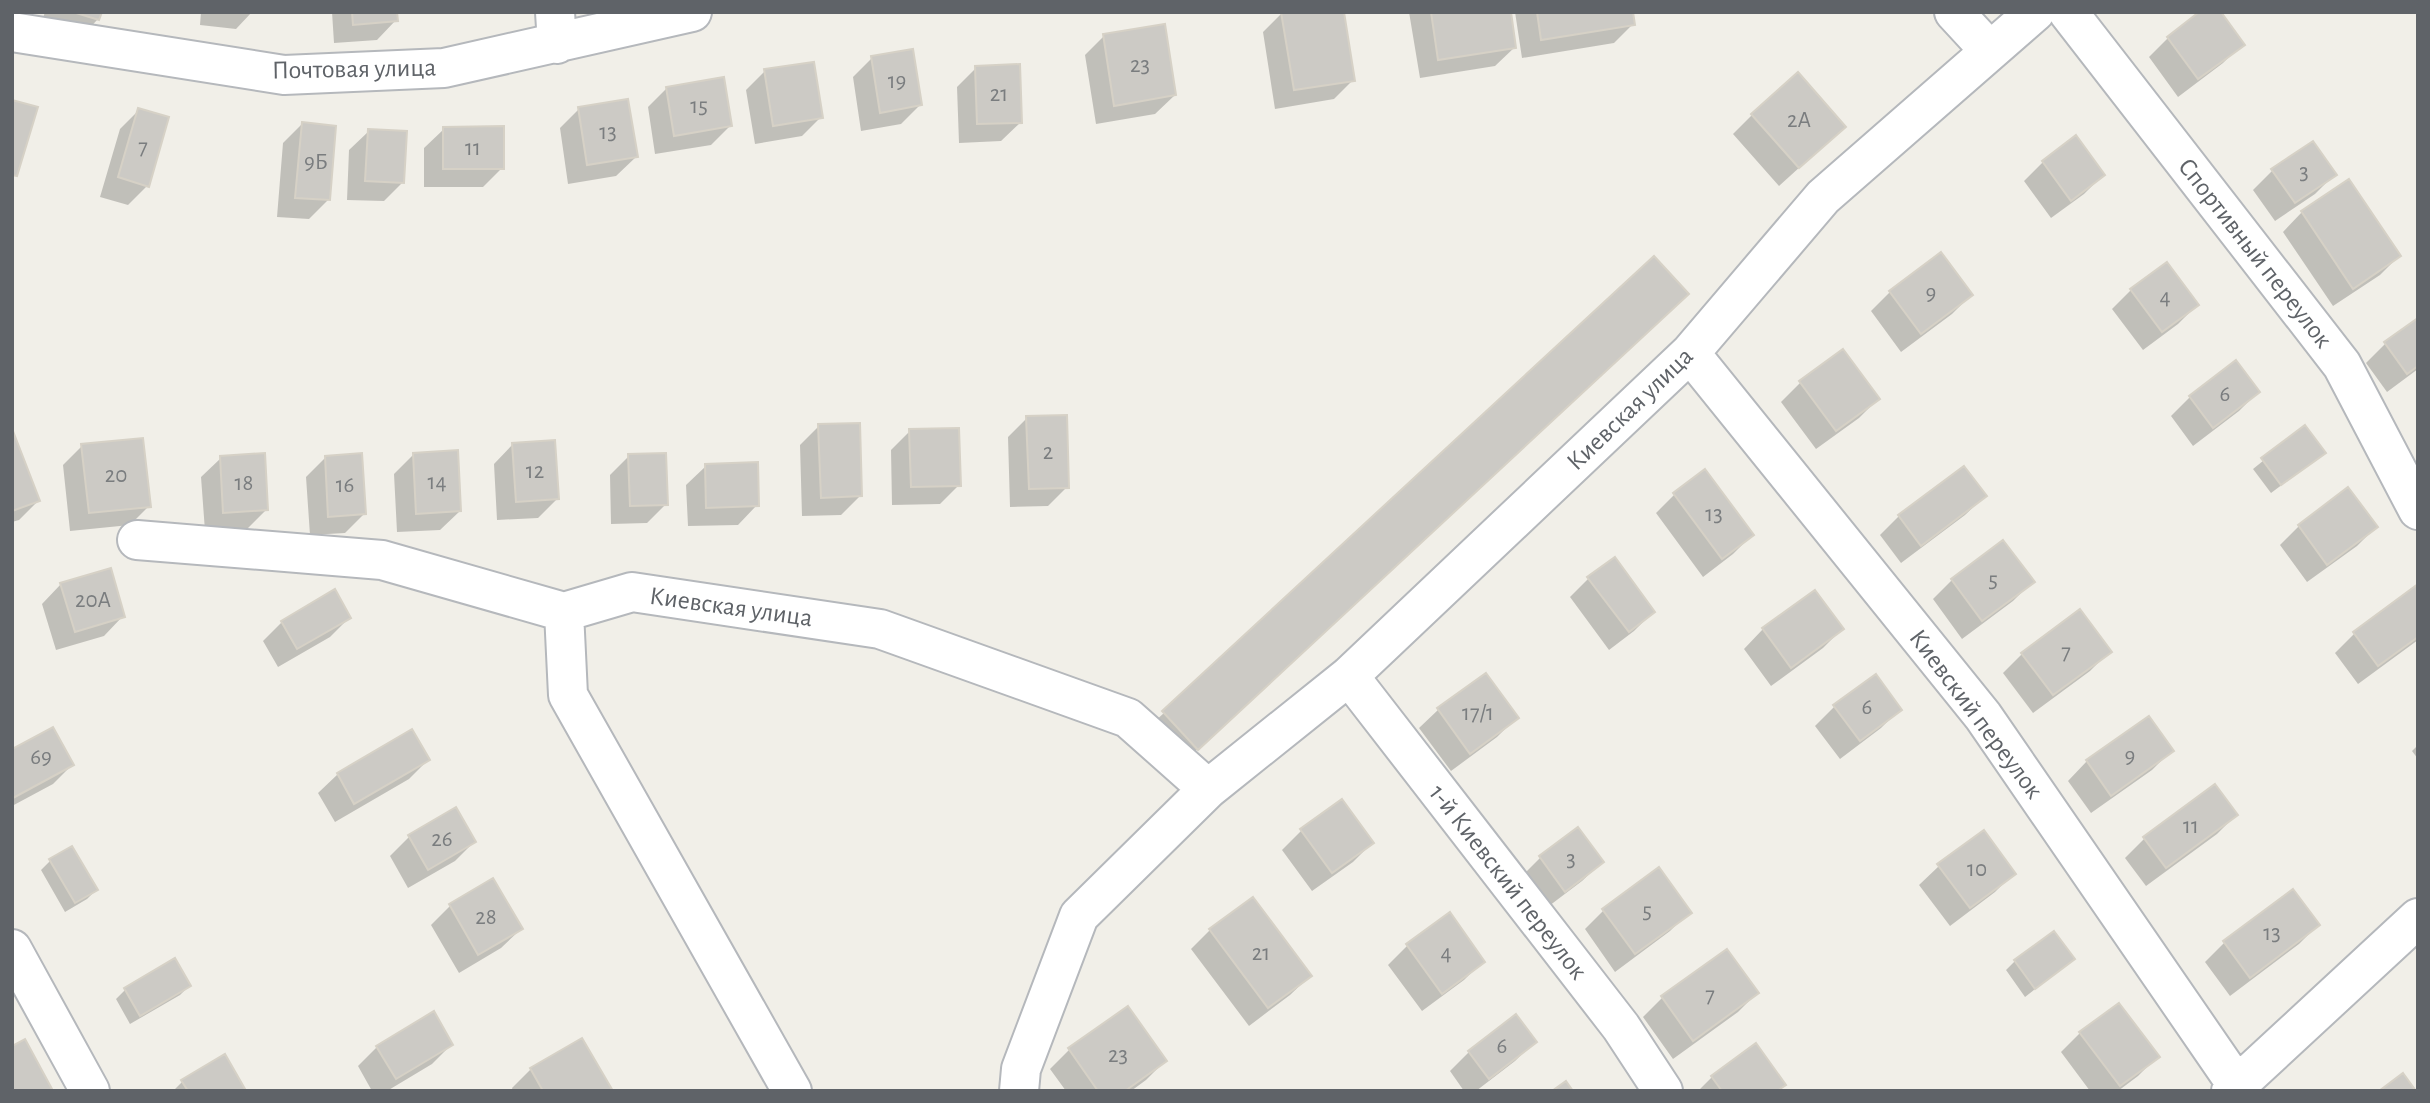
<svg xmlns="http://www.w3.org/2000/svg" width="2430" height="1103" font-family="'Alegreya Sans',sans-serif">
	<rect width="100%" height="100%" fill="#f1efe8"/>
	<!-- shadow -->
	<path fill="#0003" d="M45 12H100L98 19 79 39 40 27Z
		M201 12H252L236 29 200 25Z
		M332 12H395L396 20 377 40 334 43Z
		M1409 12H1509L1515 47 1495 66 1420 78Z
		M1515 12H1631L1633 24 1614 43 1522 58Z
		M1282 13 1353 80 1334 99 1275 109 1263 32Z
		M1104 36 1175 95 1155 114 1096 124 1085 55Z
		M2168 38 2242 44 2223 63 2178 97 2149 57Z
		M872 58 920 105 901 124 861 131 853 77Z
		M976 68 1021 122 1001 141 959 143 957 87Z
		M765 71 821 117 802 136 755 144 746 90Z
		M667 88 730 126 711 145 655 154 648 107Z
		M579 109 636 157 616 176 568 184 560 128Z
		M139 110 147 186 128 205 100 197 120 129Z
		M1752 115 1844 127 1779 186 1733 134Z
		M302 124 328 200 309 219 277 217 283 143Z
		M444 129 502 168 483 187H424V148Z
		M369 131 403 182 384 201 347 200 349 150Z
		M2043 162 2103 175 2084 194 2051 218 2024 181Z
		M2272 171 2334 175 2315 194 2275 221 2253 190Z
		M2302 212 2399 256 2380 275 2333 306 2283 232Z
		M2131 290 2197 305 2178 324 2143 350 2112 309Z
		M1890 292 1971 295 1952 314 1901 352 1871 311Z
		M1678 303 1188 758 1154 722 1164 713Z
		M2418 320V369L2387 392 2366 363 2385 344Z
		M1842 351 1878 399 1859 418 1816 449 1781 402 1800 383Z
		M2258 392 2239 411 2193 446 2171 416 2190 397Z
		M1027 418 1067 487 1048 506 1010 507 1008 437Z
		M819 426 860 496 841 515 802 516 800 445Z
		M2305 427 2324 453 2271 493 2253 469Z
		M910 431 959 485 940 504 892 505 891 450Z
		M12 434 38 501 19 520 12 522Z
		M513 444 557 499 538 518 497 520 494 464Z
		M82 446 149 506 130 525 70 531 63 465Z
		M413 455 460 511 440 530 397 532 394 474Z
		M629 456 666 504 647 523 611 524 610 475Z
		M221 458 266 510 247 529 205 531 201 477Z
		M325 458 364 514 345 533 310 535 306 477Z
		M706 466 757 505 738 525 688 526 686 485Z
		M2347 489 2376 527 2357 546 2307 582 2280 545 2299 526Z
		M1675 494 1752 535 1733 554 1703 577 1656 513Z
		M1985 496 1965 515 1901 563 1880 535 1899 516Z
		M1589 578 1653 612 1634 631 1609 650 1570 597Z
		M1952 580 2032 582 2013 601 1962 639 1933 599Z
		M61 584 123 616 104 636 56 650 42 604Z
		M2418 586V640L2358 684 2335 653 2354 634Z
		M1814 592 1842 629 1823 648 1771 686 1744 649 1763 629Z
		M349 618 330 637 278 667 263 641 282 622Z
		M2109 652 2090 671 2033 713 2003 673 2022 654Z
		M1876 676 1900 709 1881 728 1840 759 1815 726 1834 707Z
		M1439 709 1516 718 1497 737 1451 771 1419 728Z
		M2148 718 2171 751 2152 770 2091 813 2068 781 2087 761Z
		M411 731 428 760 409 779 335 822 318 793 338 774Z
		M2418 745V759L2412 751Z
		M12 751 72 765 53 784 12 806Z
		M2215 786 2236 815 2217 834 2146 886 2125 858 2144 839Z
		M1342 801 1372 843 1353 862 1312 891 1282 850 1301 831Z
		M455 810 474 842 455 861 408 888 390 856 409 837Z
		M1578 829 1602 862 1582 881 1545 909 1521 877 1540 858Z
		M71 848 96 890 87 899 65 912 41 870 50 861Z
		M1939 866 2014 873 1995 892 1950 926 1919 885Z
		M2293 891 2318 925 2299 944 2230 996 2205 962 2224 943Z
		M450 906 521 929 501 948 459 973 431 925Z
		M1604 910 1689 912 1670 931 1615 972 1585 929Z
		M1210 930 1310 976 1290 995 1249 1026 1191 949Z
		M1407 946 1483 961 1464 980 1422 1011 1388 965Z
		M1727 951 1757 993 1738 1012 1673 1059 1643 1017 1662 998Z
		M2073 959 2025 997 2006 970 2015 961Z
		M189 986 180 995 130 1024 116 999 125 990Z
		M2080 1033 2157 1057 2138 1076 2118 1091H2090L2061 1052Z
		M1534 1042 1515 1061 1476 1091H1464L1450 1071 1469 1052Z
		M451 1045 432 1064 387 1091H372L358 1066 377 1047Z
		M1069 1050 1165 1061 1146 1080 1131 1091H1066L1050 1069Z
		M531 1069 611 1091H513L512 1088Z
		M1712 1077 1777 1091H1698Z
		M183 1081 241 1091H173Z"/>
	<!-- building -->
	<path fill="#cccac5" stroke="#d6d1c6" stroke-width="2" d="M73 12H102L99 20Z
		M352 12H397L398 21 353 25Z
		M1281 12H1344L1355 81 1294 90Z
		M1431 12H1511L1516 48 1438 60Z
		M1537 12H1633L1635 25 1541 40Z
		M2199 12H2221L2245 45 2198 79 2167 37Z
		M1165 24 1176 95 1114 106 1103 34Z
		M913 49 922 105 880 113 871 56Z
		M814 62 823 118 773 126 764 69Z
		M1020 64 1022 123 977 124 975 66Z
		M1798 72 1846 127 1799 168 1751 114Z
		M724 77 732 126 674 136 666 87Z
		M628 99 638 157 587 165 578 107Z
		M12 100 38 107 17 176 12 175Z
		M138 108 169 117 149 187 118 177Z
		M302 122 336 126 330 200 295 198Z
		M504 126V169H443V127Z
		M368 129 407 131 404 183 365 181Z
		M2076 135 2105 175 2071 201 2042 161Z
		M2313 141 2337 175 2295 203 2271 169Z
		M2349 179 2401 256 2353 289 2301 211Z
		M1941 252 1973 295 1921 334 1889 291Z
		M1654 256 1689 294 1198 750 1162 711Z
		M2167 262 2199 305 2162 332 2130 289Z
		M2418 318V366L2407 374 2384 342Z
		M1843 349 1880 399 1836 431 1799 381Z
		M2236 360 2260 392 2213 428 2189 396Z
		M1067 415 1069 488 1029 489 1026 416Z
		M860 423 862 496 821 498 818 424Z
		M2305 425 2326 453 2281 485 2261 458Z
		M959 428 961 486 911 487 909 429Z
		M13 431 40 501 12 511V431Z
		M143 438 151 507 89 513 81 444Z
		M555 440 559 499 516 502 512 443Z
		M458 450 461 511 416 514 413 453Z
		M265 453 268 510 223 513 220 456Z
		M362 453 366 514 328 517 325 456Z
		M666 453 668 505 630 506 628 454Z
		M758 462 759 506 706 508 705 464Z
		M1964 466 1987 496 1921 546 1898 515Z
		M1705 469 1754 535 1722 559 1673 493Z
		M2348 487 2378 527 2327 565 2298 525Z
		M2003 540 2035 582 1982 621 1951 579Z
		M1615 557 1655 612 1629 632 1587 577Z
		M111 568 125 617 75 632 60 583Z
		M2418 584V637L2378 666 2353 632Z
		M335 589 351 618 297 649 281 621Z
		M1815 590 1844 629 1791 668 1762 628Z
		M2080 609 2112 652 2053 695 2021 653Z
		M1486 673 1519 718 1470 754 1437 708Z
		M1876 674 1902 710 1860 741 1833 705Z
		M2149 716 2174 751 2111 796 2086 760Z
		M53 727 74 765 13 798 12 749Z
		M412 729 430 760 354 804 337 773Z
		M2215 784 2238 815 2166 868 2143 837Z
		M1342 799 1374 843 1332 873 1300 829Z
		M456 807 476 842 428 870 408 835Z
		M1578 827 1604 862 1565 892 1539 856Z
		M1984 830 2016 874 1970 908 1937 864Z
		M72 846 98 890 75 903 49 859Z
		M1659 867 1692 913 1635 954 1602 909Z
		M493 878 523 929 478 955 449 904Z
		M2293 889 2320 925 2250 978 2223 941Z
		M1253 897 1312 976 1268 1008 1209 929Z
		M1450 912 1485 962 1442 994 1406 944Z
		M2054 931 2075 959 2035 989 2014 960Z
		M1727 949 1759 993 1693 1041 1661 996Z
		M175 958 191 986 140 1016 124 988Z
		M2119 1003 2160 1057 2120 1086 2079 1032Z
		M1128 1006 1167 1061 1125 1091H1098L1068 1048Z
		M434 1011 453 1045 396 1079 376 1046Z
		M1516 1014 1537 1042 1489 1079 1468 1051Z
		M582 1038 613 1091H543L530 1068Z
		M25 1039 52 1089 49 1091H12V1046Z
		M1756 1043 1786 1085 1777 1091H1722L1711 1076Z
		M225 1054 245 1089 242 1091H188L181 1080Z
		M2403 1073 2416 1091H2379Z
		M1566 1081 1573 1091H1552Z"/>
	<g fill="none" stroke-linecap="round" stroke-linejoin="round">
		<!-- minor casing -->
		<g stroke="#b5b8bc" stroke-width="42">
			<path id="minor" d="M555 12 557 44
				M1954 12 1990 51
				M2068 12 2342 365 2418 510
				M12 32 284 75 444 68 692 12
				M1690 353 1983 716 2241 1091
				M137 540 382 560 564 612 632 592 880 629 1128 718 1208 789
				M564 612 568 695 792 1091
				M1349 676 1621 1027 1663 1091
				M12 949 90 1091
				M1019 1091 1021 1069 1079 916 1208 789 1349 676 1690 353 1823 197 2035 12
				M2231 1091 2418 918"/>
		</g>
		<!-- minor -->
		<use href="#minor" stroke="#fff" stroke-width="38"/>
	</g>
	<g text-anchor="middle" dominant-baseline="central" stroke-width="5" stroke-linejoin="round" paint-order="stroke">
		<!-- number labels -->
		<g font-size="23" fill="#7a7d7f">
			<text x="1140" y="65">23</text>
			<text x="897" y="81">19</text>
			<text x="999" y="94">21</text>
			<text x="699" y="106">15</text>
			<text x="1799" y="120">2А</text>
			<text x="608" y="132">13</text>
			<text x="143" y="147">7</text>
			<text x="473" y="148">11</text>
			<text x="316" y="162">9Б</text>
			<text x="2304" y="172">3</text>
			<text x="1931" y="293">9</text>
			<text x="2165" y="297">4</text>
			<text x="2225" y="394">6</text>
			<text x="1048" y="452">2</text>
			<text x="535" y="471">12</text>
			<text x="116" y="475">20</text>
			<text x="437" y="482">14</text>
			<text x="244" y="483">18</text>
			<text x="345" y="485">16</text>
			<text x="1714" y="514">13</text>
			<text x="1993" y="580">5</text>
			<text x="93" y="600">20А</text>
			<text x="2066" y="652">7</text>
			<text x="1867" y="707">6</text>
			<text x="1478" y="713">17/1</text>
			<text x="2130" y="756">9</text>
			<text x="41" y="757">69</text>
			<text x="2191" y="826">11</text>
			<text x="442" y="839">26</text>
			<text x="1571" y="859">3</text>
			<text x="1977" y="869">10</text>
			<text x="1647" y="911">5</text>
			<text x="486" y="917">28</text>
			<text x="2272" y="933">13</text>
			<text x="1261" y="953">21</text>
			<text x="1446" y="953">4</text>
			<text x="1710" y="995">7</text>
			<text x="1502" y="1046">6</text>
			<text x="1118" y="1055">23</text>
		</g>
		<!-- street labels -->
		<g font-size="26" fill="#5f6368" stroke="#fff">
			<text transform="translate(354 69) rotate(-1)">Почтовая улица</text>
			<text transform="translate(2255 253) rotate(52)">Спортивный переулок</text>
			<text transform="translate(1630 409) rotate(-44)">Киевская улица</text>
			<text transform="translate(731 607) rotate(8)">Киевская улица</text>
			<text transform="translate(1976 714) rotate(53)">Киевский переулок</text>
			<text transform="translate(1508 882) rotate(52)">1-й Киевский переулок</text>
		</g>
	</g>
	<!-- border -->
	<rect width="2430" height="1103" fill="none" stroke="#5f6368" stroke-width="28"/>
</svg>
